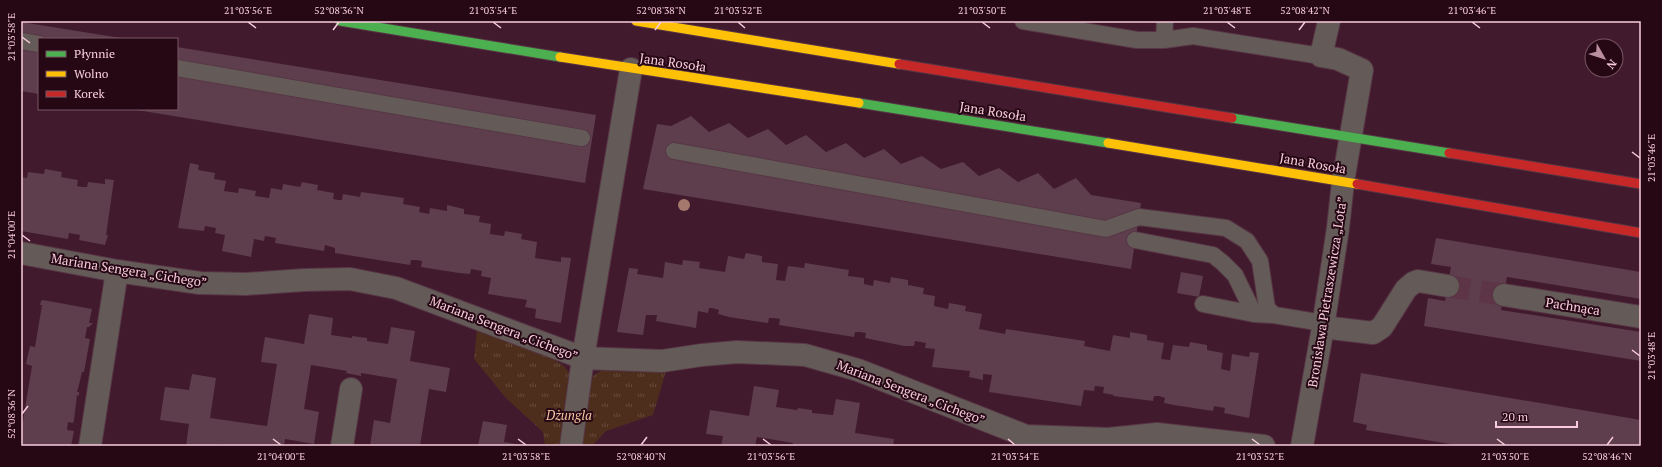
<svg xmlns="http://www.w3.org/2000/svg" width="1662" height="467" font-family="'PT Serif',serif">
	<defs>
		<pattern id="grass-tufts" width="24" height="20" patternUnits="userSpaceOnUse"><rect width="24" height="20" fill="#4d2e1d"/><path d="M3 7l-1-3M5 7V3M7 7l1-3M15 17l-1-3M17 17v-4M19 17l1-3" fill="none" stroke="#674b3d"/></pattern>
	</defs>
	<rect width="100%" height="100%" fill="#411a2d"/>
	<!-- grass -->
	<path fill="url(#grass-tufts)" d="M477 329 553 359 564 366 570 374 590 386 593 376 606 368 666 371 653 415 606 431 592 446H545L543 432 506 398 474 359Z"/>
	<!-- building -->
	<path fill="#5e3d4c" d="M21 22 121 38V39H39V94L21 91Z
		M177 47 596 115 585 183 137 110 177 109Z
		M691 116 709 132 729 123 748 138 768 129 786 145 806 135 826 152 846 143 864 158 884 149 901 164 922 156 941 169 963 162 979 176 999 168 1018 182 1038 173 1054 189 1076 178 1091 195 1141 203 1131 269 643 189 657 124 671 126Z
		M190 163 199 165 198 170 215 173 214 179 226 181 224 191 238 193 239 188 256 191 255 196 269 198 271 188 282 190 283 184 300 187 302 182 318 185 317 190 334 193 333 199 338 200H342L343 194 360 197 361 192 404 198 403 204 420 207 419 212 429 214 430 208 447 211V205L464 209V214L480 216 479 222 491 224 490 234 504 236 505 231 522 234 521 239 537 242 535 258 561 262V257L571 258 561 323 535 318 536 309 525 307 527 300 488 294 491 278 481 276 482 271 471 269 470 274 459 273 421 267 422 261 416 260H411L410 265 372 259 335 253V248L325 245 324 251 275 243 276 238 265 236 264 241 254 239 251 257 222 251 225 235 215 233 216 228 205 226 204 231 178 228Z
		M45 169 62 172 61 177 78 180 77 186 82 187H87L88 182 105 184V179L114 180 106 235H108L105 245 79 240 80 235 69 233 68 239 21 231V177L27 178 28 172 44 174Z
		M1436 238 1641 272V299L1507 277 1501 310 1641 332V361L1424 326 1428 298 1445 301 1451 267 1431 264Z
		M746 253 762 256V262L778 264 776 280 785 281 788 266 804 268 805 263 849 270 848 276 864 278V284L873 286 874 280 890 283 891 277 908 280V285L924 288 923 294 935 296 934 306 948 309 949 303 966 306 965 311 982 314 979 329 1005 334 1006 329 1085 341 1084 346 1110 351 1113 335 1130 338V332L1147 335V340L1164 343 1161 359 1170 360 1173 345 1189 347 1190 342 1207 345V350L1223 353 1221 369 1230 371 1232 354 1249 357 1250 352 1259 353 1249 418 1224 413 1225 408 1219 407 1214 406 1213 411 1174 405 1164 403 1165 398 1159 396H1154L1153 401 1113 396 1114 395 1103 393 1104 387 1095 386 1094 391 1084 390 1081 406 989 392 992 375 983 374V380L969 377 970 371 932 367 935 349 925 348 926 343 915 341 914 346H904L865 338 866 333 860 332H855L854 337 779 325 780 319 774 318H769L768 323 729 317 718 314 719 310 712 308H709L708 313 698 311 696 328 656 321 657 315H646L643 335 617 332 629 268 638 269 637 274 663 278 665 262 682 265 683 260 700 262 699 268 725 272 728 256 744 259Z
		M1181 272 1203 276 1199 297 1177 293Z
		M43 300 92 309 89 323H93L89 327H87L85 338 90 339 84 372H82L79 385 77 392H79V396L77 395 74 420 73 423 68 422 67 430 74 431 71 446H21V433L32 366 26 364 30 346 35 347 42 305H40L41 301Z
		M309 314 333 318 331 335 352 338V336L367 338V341L388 344 391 327 415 331 410 361 450 368 446 392 429 389 420 446H370L374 420 390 423 397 379 361 373V376L346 373 347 371 311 365 304 409 319 412 314 444 285 439 284 446H234L219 444V446H186L189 424 160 420 165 387 189 390 192 374 216 378 210 418 267 426 277 364 261 362 265 337 304 344Z
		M1361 373 1641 420V446H1462L1366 430 1367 425 1353 422Z
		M754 386 779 390 776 407 797 410 798 408 812 410V413L833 415 836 399 860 403 855 433 894 439 893 446H792L793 443 757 437 755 446H721L723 436 706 434 710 410 749 416Z
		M483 421 507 425 504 442 527 446H478Z"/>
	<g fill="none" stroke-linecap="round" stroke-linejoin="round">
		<!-- street-tunnel -->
		<path stroke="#5d3547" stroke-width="22" stroke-dasharray="22 11" stroke-linecap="butt" d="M1448 286 1504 295"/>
		<!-- lane casing -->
		<g stroke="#573645" stroke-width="18">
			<path id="lane" d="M1023 21 1137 40H1164L1193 36 1321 56
				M1164 40 1165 21
				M21 41 39 44
				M177 68 582 138
				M674 151 1106 229 1139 217 1226 228 1247 241 1260 261 1267 308 1274 315 1323 323
				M1135 240 1213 255 1223 263 1235 275 1254 314 1274 315
				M1203 304 1254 314"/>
		</g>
		<!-- street casing -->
		<g stroke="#573645" stroke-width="24">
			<path id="street" d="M21 253 117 271 200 283 246 284 304 280 350 279 396 288 583 358 662 361 702 355 737 352 805 355 858 370 1026 436 1108 439 1157 434 1264 446
				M1504 295 1641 317
				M1323 327 1373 333 1382 327 1406 289 1413 283 1418 281 1448 286
				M90 446 117 271
				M342 446 351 389
				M571 446 583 358 631 69
				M1302 446 1323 327 1338 228 1343 182 1362 70 1338 59 1321 56 1329 21"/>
		</g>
		<!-- fast casing -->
		<g stroke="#573645" stroke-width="11">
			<path id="fast" d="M340 21 560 57
				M859 103 1108 143
				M1232 118 1449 153"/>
		</g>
		<!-- slow casing -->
		<g stroke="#573645" stroke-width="11">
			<path id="slow" d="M636 21 899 64
				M560 57 859 103
				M1108 143 1357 184"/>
		</g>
		<!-- jam casing -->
		<g stroke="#573645" stroke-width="11">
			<path id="jam" d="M899 64 1232 118
				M1449 153 1641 184
				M1357 184 1641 233"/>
		</g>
		<!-- lane -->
		<use href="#lane" stroke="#645b58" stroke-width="16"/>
		<!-- street -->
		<use href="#street" stroke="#645b58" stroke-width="22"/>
		<!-- fast -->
		<use href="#fast" stroke="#4caf50" stroke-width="9"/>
		<!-- slow -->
		<use href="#slow" stroke="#ffc107" stroke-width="9"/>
		<!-- jam -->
		<use href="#jam" stroke="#c62828" stroke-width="9"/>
	</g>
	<!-- trees -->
	<circle fill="#a5786d" cx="684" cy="205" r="6"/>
	<!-- ticks -->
	<path fill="none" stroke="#f9ccdb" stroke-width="1.5" d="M248 22 256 28M493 22 501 28M738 22 745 28M982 22 990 28M1227 22 1235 28M1472 22 1480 28M333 30 339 22M655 30 661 22M1299 30 1305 22M22 37 30 43M1632 152 1640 158M22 235 30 241M1632 350 1640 356M22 414 28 406M273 439 281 445M518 439 526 445M763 439 771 445M1008 439 1015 445M1252 439 1260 445M1497 439 1505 445M641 445 647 437M1607 445 1613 437"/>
	<g text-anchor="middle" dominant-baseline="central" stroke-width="4" stroke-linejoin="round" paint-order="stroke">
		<!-- street labels -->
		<g font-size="13" fill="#f9ccdb" stroke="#260815">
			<text transform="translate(673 62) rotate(8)">Jana Rosoła</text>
			<text transform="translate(993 111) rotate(9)">Jana Rosoła</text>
			<text transform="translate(1313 163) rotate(10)">Jana Rosoła</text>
			<text transform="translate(129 270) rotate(9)">Mariana Sengera „Cichego”</text>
			<text transform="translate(1327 292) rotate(-81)">Bronisława Pietraszewicza „Lota”</text>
			<text transform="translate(1573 306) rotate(9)">Pachnąca</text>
			<text transform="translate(504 328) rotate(21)">Mariana Sengera „Cichego”</text>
			<text transform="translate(911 392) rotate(21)">Mariana Sengera „Cichego”</text>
		</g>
		<!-- park labels -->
		<g font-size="13" font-style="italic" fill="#f7c5a2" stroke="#260815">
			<text x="569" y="415">Dżungla</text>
		</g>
	</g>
	<!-- border -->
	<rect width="1662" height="467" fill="none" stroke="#260815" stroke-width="44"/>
	<!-- legend -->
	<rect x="38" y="38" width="140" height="72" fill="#260815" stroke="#7a5664"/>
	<rect x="46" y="51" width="20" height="6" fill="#4caf50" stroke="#7a5664"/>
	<text x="74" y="58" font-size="12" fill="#f9ccdb">Płynnie</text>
	<rect x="46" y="71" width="20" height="6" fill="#ffc107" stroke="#7a5664"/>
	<text x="74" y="78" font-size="12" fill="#f9ccdb">Wolno</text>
	<rect x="46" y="91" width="20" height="6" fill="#c62828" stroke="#7a5664"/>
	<text x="74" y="98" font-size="12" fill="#f9ccdb">Korek</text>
	<!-- north arrow -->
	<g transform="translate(1604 58) rotate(129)"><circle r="19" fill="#260815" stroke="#7a5664"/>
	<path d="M0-3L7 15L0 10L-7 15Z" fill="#b98e9e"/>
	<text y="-6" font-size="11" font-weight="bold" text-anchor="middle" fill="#f9ccdb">N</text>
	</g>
	<!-- scale -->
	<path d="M1496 421v6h81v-6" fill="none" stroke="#f9ccdb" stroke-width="2"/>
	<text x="1502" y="421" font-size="12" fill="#f9ccdb" stroke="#260815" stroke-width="3" paint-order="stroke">20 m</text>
	<rect x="22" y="22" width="1618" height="423" fill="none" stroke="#f9ccdb" stroke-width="1.5"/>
	<g font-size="10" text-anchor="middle" fill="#f9ccdb">
		<text x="248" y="14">21°03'56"E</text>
		<text x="339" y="14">52°08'36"N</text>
		<text x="493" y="14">21°03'54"E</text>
		<text x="661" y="14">52°08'38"N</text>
		<text x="738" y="14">21°03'52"E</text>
		<text x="982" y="14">21°03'50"E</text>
		<text x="1227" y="14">21°03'48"E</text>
		<text x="1305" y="14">52°08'42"N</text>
		<text x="1472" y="14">21°03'46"E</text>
		<text transform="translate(11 37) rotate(-90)" y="4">21°03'58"E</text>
		<text transform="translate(1651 158) rotate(-90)" y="4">21°03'46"E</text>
		<text transform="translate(11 235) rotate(-90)" y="4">21°04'00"E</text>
		<text transform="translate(1651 356) rotate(-90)" y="4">21°03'48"E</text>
		<text transform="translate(11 414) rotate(-90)" y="4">52°08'36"N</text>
		<text x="281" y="460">21°04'00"E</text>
		<text x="526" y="460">21°03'58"E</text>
		<text x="641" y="460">52°08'40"N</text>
		<text x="771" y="460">21°03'56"E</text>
		<text x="1015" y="460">21°03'54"E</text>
		<text x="1260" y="460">21°03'52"E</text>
		<text x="1505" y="460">21°03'50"E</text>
		<text x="1607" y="460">52°08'46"N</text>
	</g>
</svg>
